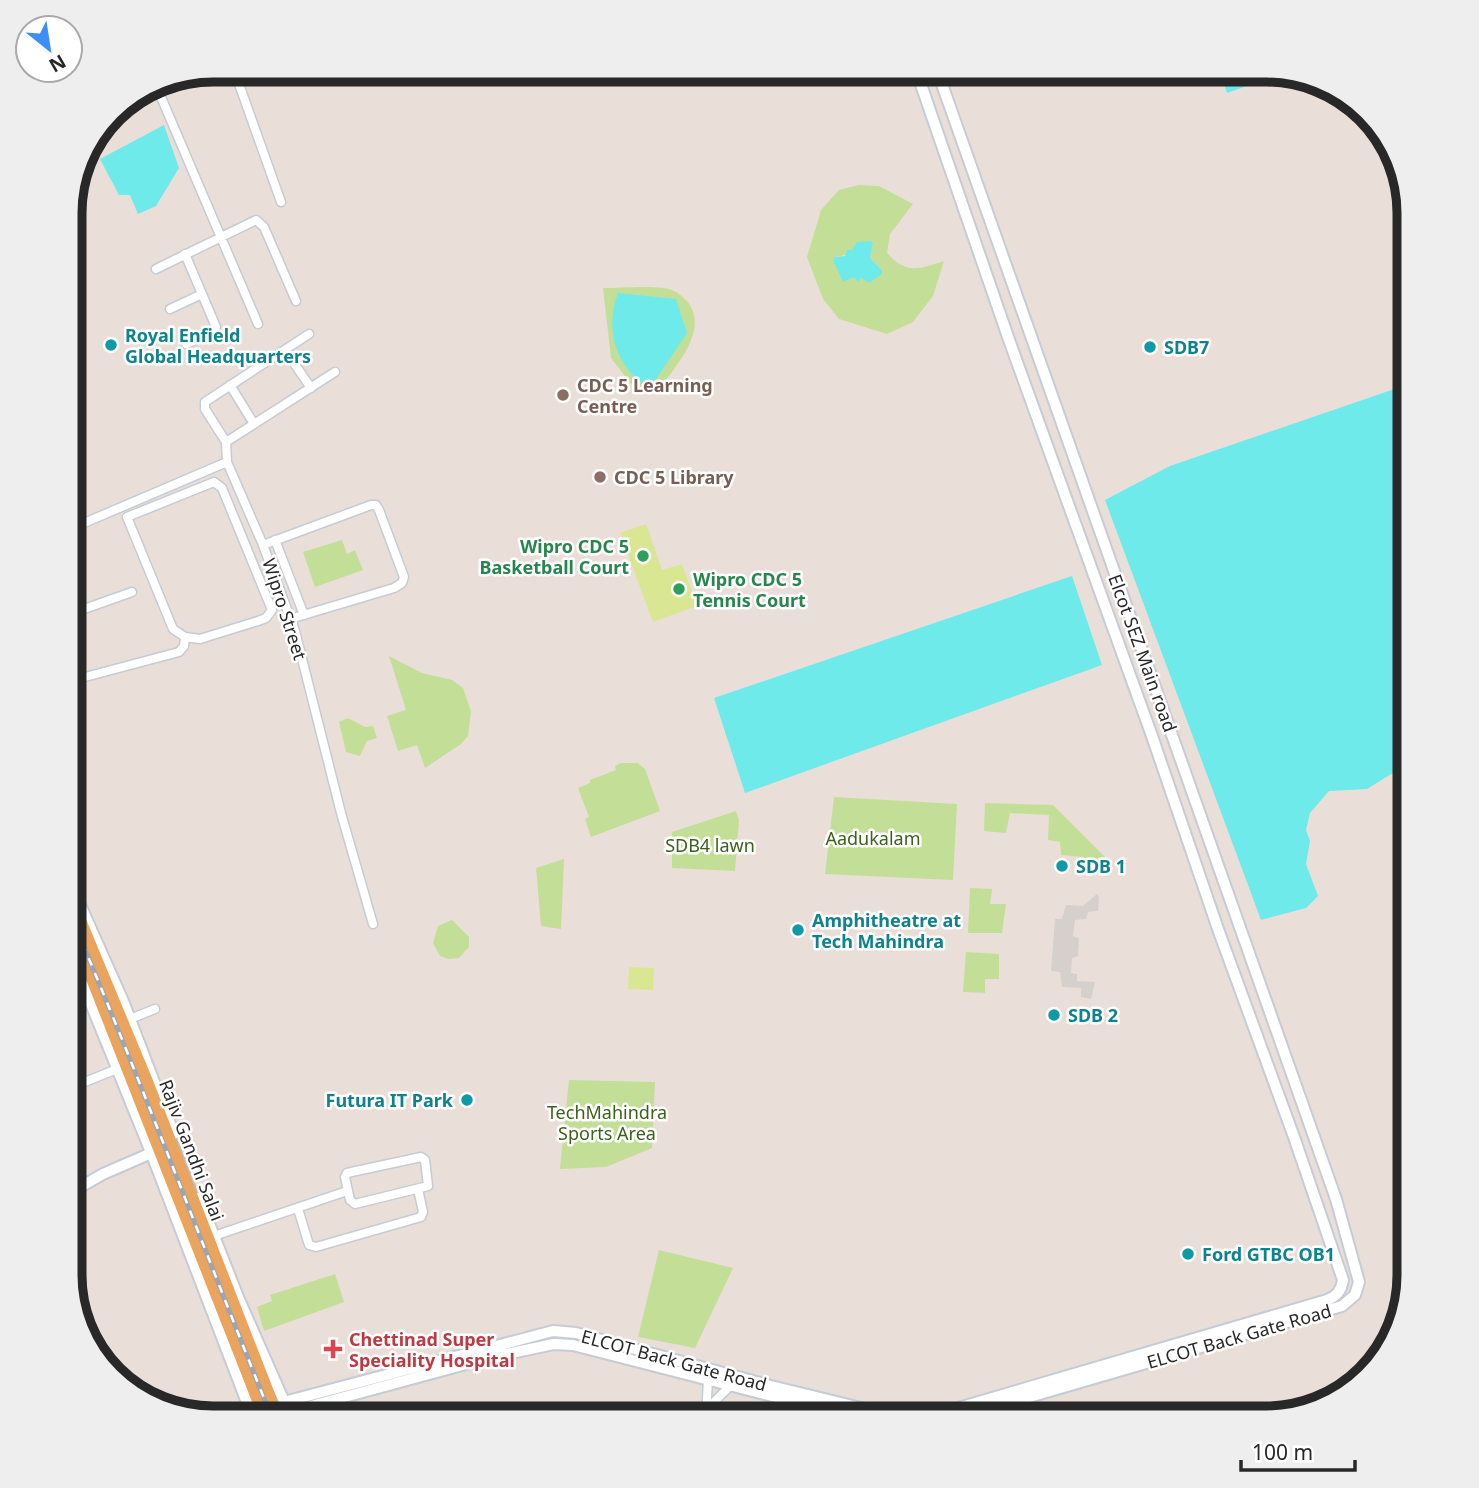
<svg xmlns="http://www.w3.org/2000/svg" width="1479" height="1488" font-family="'Noto Sans',sans-serif">
	<rect width="100%" height="100%" fill="#eaded9"/>
	<!-- green -->
	<path fill="#c3df97" fill-rule="evenodd" d="M859 185 879 186 913 204 890 234 887 253C907 275 919 269 944 261L933 296 913 322 887 334 839 319 823 299 807 257 821 210 839 190ZM873 243 870 258 882 270V274L861 278 858 281 835 257C848 256 860 247 873 243Z
		M603 288C620 288 653 285 669 289 676 291 682 296 687 301 711 331 673 368 657 393H638L611 358Z
		M342 540 347 554 355 550 363 570 315 587 303 552Z
		M389 656 422 673 452 680 463 688 471 711 468 736 461 744 425 768 417 745 398 751 387 716 406 710Z
		M348 718 365 727 373 726 377 738 367 741 360 756 346 752 339 722Z
		M621 763H638L645 769 660 811 591 837 585 819 589 817 578 788 590 783V780L616 770 615 766Z
		M834 797 957 804 953 880 825 874Z
		M985 803 1053 805 1105 857V865L1098 866 1096 874H1082V857L1061 855 1060 842 1048 840 1049 815 1010 813 1006 833 984 831Z
		M736 811 739 820 735 871 672 868V832Z
		M564 859 561 929 541 926 536 868Z
		M970 888 992 889 990 904H1006L1002 933H968Z
		M452 920 469 937V947L459 958 448 959 440 956 433 943 438 926Z
		M966 952 999 954V979H985V993L963 992Z
		M569 1080 655 1082 652 1148 606 1167 560 1169Z
		M659 1250 733 1268 695 1348 638 1337Z
		M335 1274 344 1302 264 1331 257 1307 272 1301 270 1295Z"/>
	<!-- pitch -->
	<path fill="#d9e793" d="M646 524 662 570 682 564 697 606 653 622 620 533Z
		M629 967 654 968 653 990 628 989Z"/>
	<!-- plaza -->
	<path fill="#d6d0cc" d="M1097 894 1099 897 1098 911 1088 912 1086 919 1075 920 1073 936 1079 938 1078 956 1072 958 1071 973 1077 974V981L1095 982 1091 999 1081 997V988L1062 987 1060 972 1051 971 1055 919H1062L1066 905 1083 906Z"/>
	<!-- water -->
	<path fill="#6eeaea" d="M1219 70H1274L1284 73 1227 93Z
		M164 125 179 168 156 206 138 214 130 195H119L100 159Z
		M870 241 873 243 870 258 882 270V274L869 283 861 278 858 282 854 277 843 282 833 260 835 257 845 256 847 250H852L857 242Z
		M618 293 676 299 687 333 650 388C616 370 604 328 618 293Z
		M1409 384V763L1367 789 1329 791 1310 813 1306 830 1310 841 1306 864 1318 896 1306 908 1261 920 1105 500 1170 466Z
		M1072 576 1102 665 745 793 714 698Z"/>
	<g fill="none" stroke-linecap="round" stroke-linejoin="round">
		<!-- street casing -->
		<g stroke="#c5ccd5" stroke-width="11">
			<path id="street" d="M234 70 281 202
				M238 78 262 70
				M155 83 258 324
				M185 254 216 327 214 332 186 344
				M156 269 256 220 264 227 296 301
				M170 309 202 294
				M309 334 205 402V409L226 442 335 372
				M285 350 311 388
				M230 385 254 424
				M226 442 227 462 263 545 295 631 341 813 373 924
				M70 529 227 462
				M275 540 304 615
				M263 545 371 505H376L379 510 404 577 402 583 394 588 290 619
				M70 614 132 592
				M70 681 179 652 184 646 185 637 200 639 258 621 266 618 272 610 222 488 214 482 127 517 173 629 185 637
				M130 1019 155 1009
				M70 1088 117 1069
				M421 1157 425 1160 428 1186 355 1204 350 1200 345 1177 347 1173Z
				M299 1212 309 1245 316 1247 421 1217 423 1212 418 1189
				M214 1236 347 1191
				M707 1409 732 1384
				M706 1418 708 1379"/>
		</g>
		<!-- secondary casing -->
		<g stroke="#c5ccd5" stroke-width="14">
			<path id="secondary" d="M916 70 1008 337 1152 736 1218 929 1294 1137 1343 1280C1341 1291 1337 1296 1327 1300L924 1418
				M937 70 1336 1199 1359 1282 1355 1295 1342 1306 957 1418
				M70 882 123 1001 174 1134
				M70 952 151 1152 253 1418
				M70 1193 103 1174 156 1151
				M199 1198 238 1297 286 1406
				M284 1402 553 1331 576 1333 771 1386 902 1418
				M289 1412 492 1357 554 1344 573 1345 858 1418"/>
		</g>
		<!-- primary casing -->
		<g stroke="#bebebe" stroke-width="16">
			<path id="primary" d="M70 896 146 1079 278 1418
				M70 931 93 981 265 1418"/>
		</g>
		<!-- street -->
		<use href="#street" stroke="#fff" stroke-width="8"/>
		<!-- secondary -->
		<use href="#secondary" stroke="#fff" stroke-width="10"/>
		<!-- primary -->
		<use href="#primary" stroke="#eba45d" stroke-width="12"/>
		<!-- rail casing -->
		<g stroke="#9da5b2" stroke-width="5">
			<path id="rail" d="M70 914C141 1080 204 1250 272 1418"/>
		</g>
		<!-- rail -->
		<use href="#rail" stroke="#fff" stroke-width="2.5" stroke-dasharray="8" stroke-linecap="butt"/>
	</g>
	<!-- markers -->
	<g fill="#0f9aa8" stroke="#fff" stroke-width="2.5">
		<circle cx="111" cy="345" r="7"/>
		<circle cx="1150" cy="347" r="7"/>
		<circle cx="1062" cy="866" r="7"/>
		<circle cx="798" cy="930" r="7"/>
		<circle cx="1054" cy="1015" r="7"/>
		<circle cx="467" cy="1100" r="7"/>
		<circle cx="1188" cy="1254" r="7"/>
	</g>
	<g fill="#8d6e63" stroke="#fff" stroke-width="2.5">
		<circle cx="563" cy="395" r="7"/>
		<circle cx="600" cy="477" r="7"/>
	</g>
	<g fill="#2e9e5b" stroke="#fff" stroke-width="2.5">
		<circle cx="643" cy="556" r="7"/>
		<circle cx="679" cy="589" r="7"/>
	</g>
	<path fill="#e0444e" stroke="#fff" stroke-width="2.5" d="M329.5 1338.5h7v7h7v7h-7v7h-7v-7h-7v-7h7z"/>
	<g text-anchor="middle" dominant-baseline="central" stroke-width="5" stroke-linejoin="round" paint-order="stroke">
		<!-- culture labels -->
		<g font-size="18" font-weight="bold" fill="#0d838f" stroke="#fff" text-anchor="start">
			<text x="125" y="335">Royal Enfield<tspan x="125" dy="21">Global Headquarters</tspan></text>
			<text x="1164" y="347">SDB7</text>
			<text x="1076" y="866">SDB 1</text>
			<text x="812" y="920">Amphitheatre at<tspan x="812" dy="21">Tech Mahindra</tspan></text>
			<text x="1068" y="1015">SDB 2</text>
			<text x="453" y="1100" text-anchor="end">Futura IT Park</text>
			<text x="1202" y="1254">Ford GTBC OB1</text>
		</g>
		<!-- education labels -->
		<g font-size="18" font-weight="bold" fill="#785e54" stroke="#fff" text-anchor="start">
			<text x="577" y="385">CDC 5 Learning<tspan x="577" dy="21">Centre</tspan></text>
			<text x="614" y="477">CDC 5 Library</text>
		</g>
		<!-- leisure labels -->
		<g font-size="18" font-weight="bold" fill="#27864d" stroke="#fff" text-anchor="end">
			<text x="629" y="546">Wipro CDC 5<tspan x="629" dy="21">Basketball Court</tspan></text>
			<text x="693" y="579" text-anchor="start">Wipro CDC 5<tspan x="693" dy="21">Tennis Court</tspan></text>
		</g>
		<!-- street labels -->
		<g font-size="18" fill="#282828" stroke="#fff">
			<text transform="translate(285 609) rotate(72)">Wipro Street</text>
			<text transform="translate(1143 653) rotate(70)">Elcot SEZ Main road</text>
			<text transform="translate(192 1150) rotate(69)">Rajiv Gandhi Salai</text>
			<text transform="translate(1239 1336) rotate(-16)">ELCOT Back Gate Road</text>
			<text transform="translate(674 1360) rotate(15)">ELCOT Back Gate Road</text>
		</g>
		<!-- park labels -->
		<g font-size="18" fill="#3c611b" stroke="#fff">
			<text x="873" y="838">Aadukalam</text>
			<text x="710" y="845">SDB4 lawn</text>
			<text x="607" y="1112">TechMahindra<tspan x="607" dy="21">Sports Area</tspan></text>
		</g>
		<!-- health labels -->
		<g font-size="18" font-weight="bold" fill="#be3a42" stroke="#fff" text-anchor="start">
			<text x="349" y="1339">Chettinad Super<tspan x="349" dy="21">Speciality Hospital</tspan></text>
		</g>
	</g>
	<!-- crop -->
	<path d="M0 0H1479V1488H0ZM213 82H1266A131 131 0 0 1 1397 213V1275A131 131 0 0 1 1266 1406H213A131 131 0 0 1 82 1275V213A131 131 0 0 1 213 82Z" fill="#eee" fill-rule="evenodd"/>
	<path fill="none" stroke="#282828" stroke-width="9" d="M213 82H1266A131 131 0 0 1 1397 213V1275A131 131 0 0 1 1266 1406H213A131 131 0 0 1 82 1275V213A131 131 0 0 1 213 82Z"/>
	<!-- north arrow -->
	<g transform="translate(49 49) rotate(150)"><circle r="33" fill="#ffffff" stroke="#a9a9a9" stroke-width="2"/>
	<path d="M0-5L12 26L0 18L-12 26Z" fill="#3d8ff3"/>
	<text y="-10" font-size="19" font-weight="bold" text-anchor="middle" fill="#282828">N</text>
	</g>
	<!-- scale -->
	<path d="M1241 1460v10h114v-10" fill="none" stroke="#282828" stroke-width="3.5"/>
	<text x="1252" y="1460" font-size="21" fill="#282828" stroke="#ffffff" stroke-width="5" paint-order="stroke">100 m</text>
</svg>
